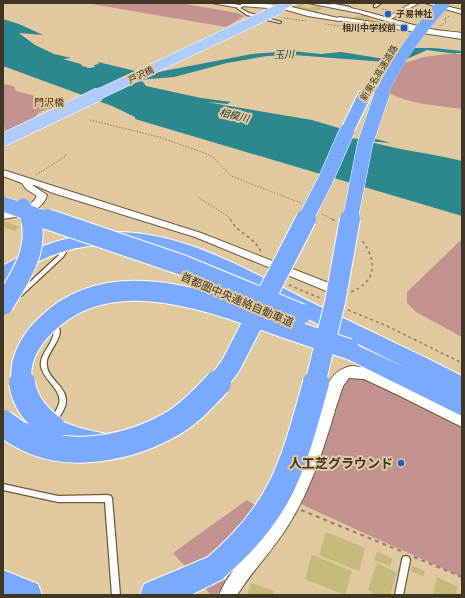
<svg xmlns="http://www.w3.org/2000/svg" width="465" height="598" font-family="'Fira Sans','Noto Sans JP',sans-serif">
	<rect width="100%" height="100%" fill="#e0c89f"/>
	<!-- green -->
	<path fill="#c29190" d="M86 3H180L237 13 244 16 226 27Z
		M446 54H462V109C435 105 410 105 386 91L401 64 424 57Z
		M3 84 14 86 16 91 39 97 48 104 58 102 61 105 58 108C49 109 40 108 35 118L3 136 5 128 3 126Z
		M462 239V337L416 312 407 303V292Z
		M357 378 380 384 462 426V577C408 552 353 529 299 503L317 470 323 441 346 380Z
		M247 500 277 519 216 595H211L173 553Z"/>
	<!-- water -->
	<path fill="#2b888e" d="M3 19 19 24 43 35 19 33 35 45 54 54 71 58 63 59 81 64 82 66 89 68 95 67 94 65 99 64 98 62 148 74 252 54 292 51 321 54 341 52 391 60 410 48H434L462 51V53H455L457 54 427 50 398 63 294 55 267 56 227 63 174 77 138 80 143 82 146 86 201 98 231 102 227 104 208 102 212 103 312 120 342 129 336 136 339 137 359 139 372 138 391 143 367 141C398 150 430 153 462 161V216L135 119V117L112 106 3 66Z"/>
	<!-- building -->
	<path fill="#c4ba79" d="M304 3H307L303 6H299L309 8 318 6 324 8 319 10 312 9 318 11 313 14 291 7Z
		M362 15 371 18 369 20 363 18 358 20 353 18 358 16 362 17 360 16Z
		M3 221 20 227 15 231 3 227Z
		M326 532 365 548 359 571 319 555Z
		M377 552 392 558 390 566 374 560Z
		M312 555 352 571 345 595 305 579Z
		M377 563 397 573 390 595H375L368 589Z
		M412 566 425 571 423 576 411 571Z
		M437 577 458 587 456 595 433 594Z
		M251 583 274 591 273 595H247Z"/>
	<g fill="none" stroke-linecap="round" stroke-linejoin="round">
		<!-- service casing -->
		<g stroke="#705a35" stroke-width="2.5">
			<path id="service" d="M324 3H329L350 7 351 9 350 10 349 9Z
				M378 3H381L376 7H374V5Z
				M242 4 244 5 240 8 249 13 281 22 280 23 247 15 237 8Z
				M67 244 70 246 63 257 21 296H17L16 295 17 294 59 255 65 245Z
				M53 322C70 331 50 348 47 360 43 383 80 387 60 416 57 420 56 423 51 422L50 420C53 415 57 410 59 404 63 390 43 380 41 366 39 353 57 341 53 329 53 327 51 326 50 324L51 323Z
				M3 484 58 496 108 495 111 496 112 498 120 595H112L105 502H58L3 490Z
				M406 556 409 557 410 560 403 595H395L402 560 403 557Z"/>
		</g>
		<!-- minor casing -->
		<g stroke="#705a35" stroke-width="2">
			<path id="minor" d="M212 3H229L243 6 240 8Z
				M412 3H419L389 20 384 19Z
				M425 3H434L462 10V14Z
				M339 17 462 35V39L337 20 336 19Z
				M3 170 201 233 344 289 345 292 344 295H336L195 237 53 193 34 185H32L47 195C43 212 18 217 3 219V213C16 212 31 208 37 196L26 189 22 183 3 176Z
				M394 382 462 415V427L390 391 388 387 390 383Z
				M328 406 333 407 335 411C323 450 311 489 289 524 274 549 253 570 237 595H219C230 568 255 547 272 523 297 489 309 451 321 411L323 407Z"/>
		</g>
		<!-- tertiary casing -->
		<g stroke="#705a35" stroke-width="2">
			<path id="tertiary" d="M243 3 283 5 342 19 339 21 308 16 283 9 241 6V4Z
				M308 3C348 3 384 18 422 27 435 31 449 31 462 33V37L423 32 359 13Z
				M351 366C363 366 395 375 401 387L399 391 394 393 364 379 349 378 343 386 333 416 328 417 323 416 320 411C326 390 327 372 351 366Z"/>
		</g>
		<!-- primary casing -->
		<g stroke="#fff" stroke-width="2">
			<path id="primary" d="M285 3H296L282 11H276V7Z"/>
		</g>
		<!-- motorway casing -->
		<g stroke="#fff" stroke-width="2">
			<path id="motorway" d="M366 88 373 92 354 131 352 134H342L340 131 359 92Z
				M120 232C193 234 259 277 323 308 369 331 416 352 462 376V416L325 348 322 342 325 336 333 334 406 368C370 350 334 332 298 314 229 277 165 232 83 247 65 250 48 256 32 265 22 271 14 279 3 282V266C38 243 79 233 120 232Z
				M52 418 80 428 106 434 109 442 106 450C85 457 62 443 43 435L40 428 43 421Z
				M215 554 225 558 229 568 225 578 191 595H140L144 584Z
				M3 570 38 584 42 595H3Z"/>
		</g>
		<!-- path-far2 -->
		<path stroke="#918063" stroke-width="1" stroke-dasharray="1.5 1.5" stroke-linecap="butt" d="M382 9 390 10
			M284 18 306 21
			M325 24 383 32
			M440 26 446 22 444 19 450 16
			M90 120 159 137 207 154 213 157 231 176 301 203
			M36 175 66 156 65 153
			M198 197 229 217 231 220
			M322 214 333 220"/>
		<!-- path-far1 -->
		<path stroke="#918063" stroke-width="1.5" stroke-dasharray="3 3" stroke-linecap="butt" d="M230 219C239 235 254 236 261 252
			M332 219 335 221
			M289 285 320 298
			M351 292C378 281 377 260 361 239
			M348 310 387 326 462 363"/>
		<!-- path -->
		<path stroke="#918063" stroke-width="2" stroke-dasharray="4 4" stroke-linecap="butt" d="M301 510 403 552
			M414 557 462 577"/>
		<!-- service -->
		<use href="#service" fill="#fff" fill-rule="evenodd"/>
		<!-- minor -->
		<use href="#minor" fill="#fff" fill-rule="evenodd"/>
		<!-- tertiary -->
		<use href="#tertiary" fill="#fff" fill-rule="evenodd"/>
		<!-- primary -->
		<use href="#primary" fill="#afccfe" fill-rule="evenodd"/>
		<!-- motorway -->
		<use href="#motorway" fill="#79aafd" fill-rule="evenodd"/>
		<!-- primary-bridge-far1 casing -->
		<g stroke="#fff" stroke-width="11" stroke-linecap="butt">
			<path id="primary-bridge-far1" d="M97 95 279 9"/>
		</g>
		<!-- primary-bridge casing -->
		<g stroke="#fff" stroke-width="14" stroke-linecap="butt">
			<path id="primary-bridge" d="M3 140 99 94"/>
		</g>
		<!-- motorway-bridge-far3 casing -->
		<g stroke="#fff" stroke-width="12" stroke-linecap="butt">
			<path id="motorway-bridge-far3" d="M381 95C396 60 418 31 444 3"/>
		</g>
		<!-- motorway-bridge-far2 casing -->
		<g stroke="#fff" stroke-width="16" stroke-linecap="butt">
			<path id="motorway-bridge-far2" d="M3 204 50 220
				M23 206 31 220
				M305 220 325 181 347 131
				M350 220 365 144 382 94"/>
		</g>
		<!-- motorway-bridge-far1 casing -->
		<g stroke="#fff" stroke-width="22" stroke-linecap="butt">
			<path id="motorway-bridge-far1" d="M47 219 182 265 301 314
				M3 305C19 279 39 251 31 219
				M22 384C18 361 30 340 46 325 106 265 197 297 266 321 293 331 321 340 349 349
				M217 384 231 365 306 219
				M315 384 335 302 350 219"/>
		</g>
		<!-- motorway-bridge casing -->
		<g stroke="#fff" stroke-width="28" stroke-linecap="butt">
			<path id="motorway-bridge" d="M22 383C25 403 37 416 52 428
				M3 423C9 427 14 432 21 435 67 462 132 448 175 422 191 412 205 397 218 383
				M215 568C283 510 293 465 316 383"/>
		</g>
		<!-- primary-bridge-far1 -->
		<use href="#primary-bridge-far1" stroke="#afccfe" stroke-width="10"/>
		<!-- primary-bridge -->
		<use href="#primary-bridge" stroke="#afccfe" stroke-width="13"/>
		<!-- motorway-bridge-far3 -->
		<use href="#motorway-bridge-far3" stroke="#79aafd" stroke-width="12"/>
		<!-- motorway-bridge-far2 -->
		<use href="#motorway-bridge-far2" stroke="#79aafd" stroke-width="15"/>
		<!-- motorway-bridge-far1 -->
		<use href="#motorway-bridge-far1" stroke="#79aafd" stroke-width="20"/>
		<!-- motorway-bridge -->
		<use href="#motorway-bridge" stroke="#79aafd" stroke-width="26"/>
	</g>
	<!-- markers -->
	<g fill="#1c5cc7" stroke="#e0c89f" stroke-width="1.5">
		<circle cx="388" cy="14" r="4"/>
		<rect x="400" y="24" width="8" height="8" rx="2"/>
		<circle cx="401" cy="463" r="4"/>
	</g>
	<g text-anchor="middle" dominant-baseline="central" stroke-width="4" stroke-linejoin="round" paint-order="stroke">
		<!-- far-poi labels -->
		<g font-size="9" font-weight="bold" fill="#403625" stroke="#e0c89f" text-anchor="start">
			<text x="396" y="14">子易神社</text>
			<text x="396" y="28" text-anchor="end">相川中学校前</text>
		</g>
		<!-- far-street labels -->
		<g font-size="9" fill="#403625" stroke="#e0c89f">
			<text transform="translate(379 73) rotate(-59)">新東名高速道路</text>
			<text transform="translate(141 75) rotate(-25)">戸沢橋</text>
		</g>
		<!-- far-water labels -->
		<g font-size="10" font-style="italic" fill="#174143" stroke="#e0c89f">
			<text transform="translate(284 55) rotate(-3)">玉川</text>
			<text transform="translate(234 116) rotate(13)">相模川</text>
		</g>
		<!-- far-neighbourhood labels -->
		<g font-size="10" fill="#4a360f" stroke="#e0c89f">
			<text x="49" y="103">門沢橋</text>
		</g>
		<!-- street labels -->
		<g font-size="11" fill="#403625" stroke="#e0c89f">
			<text transform="translate(237 300) rotate(23)">首都圏中央連絡自動車道</text>
		</g>
		<!-- near-poi labels -->
		<g font-size="13" font-weight="bold" fill="#403625" stroke="#e0c89f" text-anchor="end">
			<text x="393" y="463">人工芝グラウンド</text>
		</g>
	</g>
	<!-- border -->
	<rect width="465" height="598" fill="none" stroke="#403625" stroke-width="8"/>
</svg>
